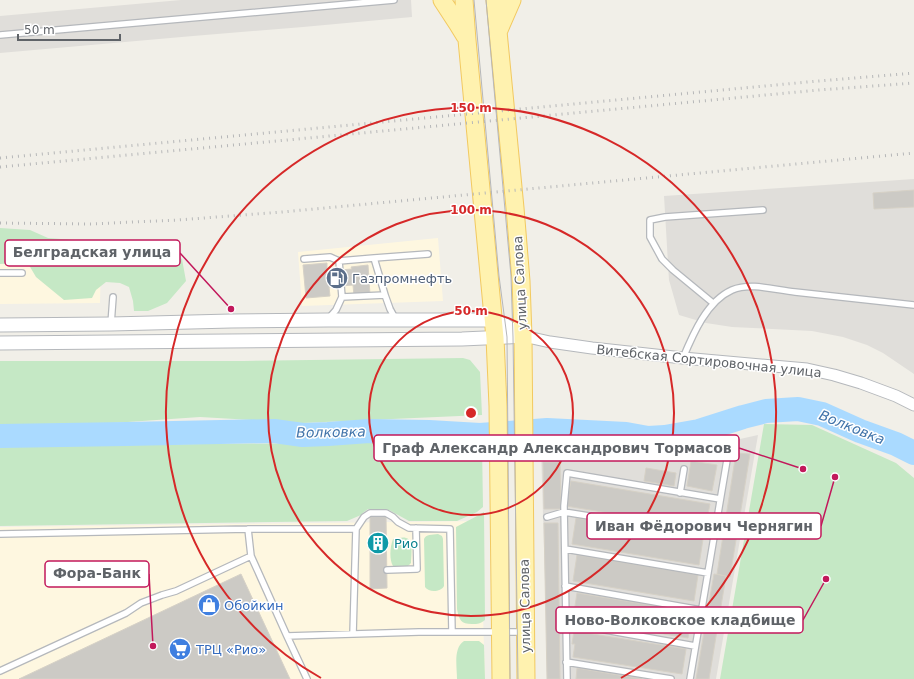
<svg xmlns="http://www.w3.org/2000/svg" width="914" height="679" font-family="'DejaVu Sans',sans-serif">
	<rect width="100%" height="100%" fill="#f1efe8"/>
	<!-- commercial -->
	<path fill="#fef7e0" d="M438 238 443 301 302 306 298 252Z
		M0 256 101 257 100 303 0 304Z
		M480 521 485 679H0V527Z"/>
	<!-- industrial -->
	<path fill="#e0deda" d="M181 0H411L412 17 303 27 193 36 0 53V16Z
		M914 179V374L883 353 867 345 843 337 812 331 732 327 706 323 679 315 669 280 664 196Z
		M758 435 716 679H548L541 450 677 453Z"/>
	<!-- green -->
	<path fill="#c5e8c5" d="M0 228 30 230 48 238 87 241 108 246 123 248 157 243 182 259 186 281 167 303 148 311H134L133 301 129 287 120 283 106 282 96 290 92 298 64 300 36 277 26 260 16 263 0 264Z
		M463 358 470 360 480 372 482 415 302 423 200 417 113 423 0 425V361H244Z
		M764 424 812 425 896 463 914 478V679H720Z
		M353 440 410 441 436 447H458L482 445 483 507 477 512 457 521H409L389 510 368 509 364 512 361 515 347 521 0 526V446L321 443Z
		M484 512 485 620C480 624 478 624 472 624 461 624 459 620 457 609L456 527 479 515Z
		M438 534 442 536 443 539 444 586C441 592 429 593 425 587L424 539C426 534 432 535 438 534Z
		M399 538C401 538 403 537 406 538 414 539 411 557 411 563 406 569 400 568 393 566 389 559 390 547 393 539Z
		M464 641H479L484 645 485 679H457C457 667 453 648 464 641Z"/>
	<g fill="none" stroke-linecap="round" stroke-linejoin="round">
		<!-- river -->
		<path stroke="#aadaff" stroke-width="24" d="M0 436 126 434 274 431 303 435 328 434 369 431 429 432 480 435 547 430 626 434 648 438 665 437 699 431 743 417 766 411 798 409 822 414 860 431 896 444 914 453"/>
	</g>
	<!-- building -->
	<path fill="#cccac5" stroke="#d6d1c6" d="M914 190V207L874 209 873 193Z
		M327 263V271L352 269 351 267 368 265 370 295 354 296 353 285 329 287 330 296 306 298 303 265Z
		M736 453 750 454 730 577 717 574Z
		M691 461 717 465 712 491 687 486Z
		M543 462H560L561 509H544Z
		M646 468 676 473 674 486 644 481Z
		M571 481 710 504 705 529 566 506Z
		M386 515 387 588 370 589V516Z
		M576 518 703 539 699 565 572 544Z
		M544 523H558L560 679H547Z
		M577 555 698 575 694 601 573 581Z
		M241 574 290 679H19L148 618Z
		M714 574 726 576 709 679H696Z
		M577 593 692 612 688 638 573 619Z
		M574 631 686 649 682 674 573 657 575 644H572Z
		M577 668 642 679H576Z"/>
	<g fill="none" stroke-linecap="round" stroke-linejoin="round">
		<!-- service casing -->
		<g stroke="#b5b8bc" stroke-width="8">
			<path id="service" d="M0 35 394 0
				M374 258 428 254
				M304 259 330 257 339 261
				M0 273H22
				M342 297 339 261 374 258 385 295
				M713 303 673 270 662 259 650 237V220L665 217 763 210
				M329 318 336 310 342 297 385 295 390 309 396 320
				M111 324 113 297
				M683 358C693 334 707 301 732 290 751 282 775 290 795 292 835 296 874 301 914 305
				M680 493 684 469
				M547 517 564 512 714 536
				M248 529 251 556 287 636 419 632H524
				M0 534 248 529H356
				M565 549 708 573
				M387 570 417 569 416 528
				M565 586 701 610
				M566 623 695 646
				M353 634 356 529 364 517 370 513H386L393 517 398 522 409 528 450 529 452 632
				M287 636 307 679
				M566 662 671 679
				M0 671 126 613 141 603 162 595 176 591 251 556
				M567 679 564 506 567 473 720 499
				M690 679 727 460"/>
		</g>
		<!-- minor casing -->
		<g stroke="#b5b8bc" stroke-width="13">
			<path id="minor" d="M523 336 550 342 592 348 683 358 807 369 834 375 861 383 896 396 914 405"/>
		</g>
		<!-- tertiary casing -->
		<g stroke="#b5b8bc" stroke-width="15">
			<path id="tertiary" d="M0 325 111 324 231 321 328 320H493L505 325 523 336
				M0 343 462 339 507 337 523 336"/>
		</g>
		<!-- primary casing -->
		<g stroke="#f2c960" stroke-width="19">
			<path id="primary" d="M442 0 457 23 465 36
				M464 0 467 40 495 338 498 406 501 679
				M495 0 515 208 521 281 523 336 526 679
				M499 30 512 0"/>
		</g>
		<!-- service -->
		<use href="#service" stroke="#fff" stroke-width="5.5"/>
		<!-- minor -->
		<use href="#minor" stroke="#fff" stroke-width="11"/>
		<!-- tertiary -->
		<use href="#tertiary" stroke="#fff" stroke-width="13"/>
		<!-- primary -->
		<use href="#primary" stroke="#fff2af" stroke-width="17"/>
		<!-- tram -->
		<path stroke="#b6b7b8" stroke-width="1" d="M474 0 499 276 507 337 510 679
			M486 0 511 276 513 337 518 679"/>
		<!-- rail -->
		<path stroke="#b6b7b8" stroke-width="3" stroke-dasharray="1 5" stroke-linecap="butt" d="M0 158 818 81 914 73
			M0 167 819 90 914 83
			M0 223 90 224 178 220 282 212 914 153"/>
	</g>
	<!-- distance rings -->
	<g fill="none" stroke="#d62828" stroke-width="2">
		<circle cx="471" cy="413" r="102"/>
		<circle cx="471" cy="413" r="203"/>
		<path d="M321 678A305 305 0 1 1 621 678"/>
	</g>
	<!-- icons -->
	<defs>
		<g id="fuel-disc" transform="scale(1.15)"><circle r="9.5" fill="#5c6f8a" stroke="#fff"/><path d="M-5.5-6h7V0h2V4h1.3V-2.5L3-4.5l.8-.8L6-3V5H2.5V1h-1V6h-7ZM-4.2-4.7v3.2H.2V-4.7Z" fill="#fff"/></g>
		<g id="building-disc" transform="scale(1.15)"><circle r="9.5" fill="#0f9aa8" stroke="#fff"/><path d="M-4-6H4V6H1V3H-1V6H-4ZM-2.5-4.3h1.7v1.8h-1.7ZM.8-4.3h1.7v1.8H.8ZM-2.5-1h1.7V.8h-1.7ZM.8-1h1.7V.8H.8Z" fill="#fff"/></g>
		<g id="shop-disc" transform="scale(1.15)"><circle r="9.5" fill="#3f7fe0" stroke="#fff"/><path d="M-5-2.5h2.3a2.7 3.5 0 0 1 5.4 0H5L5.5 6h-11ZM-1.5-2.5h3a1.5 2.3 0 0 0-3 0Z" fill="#fff"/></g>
		<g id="supermarket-disc" transform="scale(1.15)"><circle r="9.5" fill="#3f7fe0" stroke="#fff"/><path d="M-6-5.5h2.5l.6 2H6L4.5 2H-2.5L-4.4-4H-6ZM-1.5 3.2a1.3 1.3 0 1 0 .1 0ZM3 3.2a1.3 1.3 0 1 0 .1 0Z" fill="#fff"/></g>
	</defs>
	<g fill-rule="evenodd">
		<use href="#fuel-disc" x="337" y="278"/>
		<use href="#building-disc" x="378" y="543"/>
		<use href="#shop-disc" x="209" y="605"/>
		<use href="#supermarket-disc" x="180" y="649"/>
	</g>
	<g text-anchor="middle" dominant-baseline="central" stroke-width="3" stroke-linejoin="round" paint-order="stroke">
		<!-- service labels -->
		<g font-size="13" fill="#4e5e75" stroke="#fff" text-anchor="start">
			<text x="352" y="278">Газпромнефть</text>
		</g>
		<!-- street labels -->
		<g font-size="13" fill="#5f6368" stroke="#fff">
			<text transform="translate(520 283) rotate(-93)">улица Салова</text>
			<text transform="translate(709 361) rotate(6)">Витебская Сортировочная улица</text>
			<text transform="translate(525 606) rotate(-91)">улица Салова</text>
		</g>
		<!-- culture labels -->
		<g font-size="13" fill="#0d838f" stroke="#fff" text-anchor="start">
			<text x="394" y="543">Рио</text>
		</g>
		<!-- shop labels -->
		<g font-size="13" fill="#366cbe" stroke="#fff" text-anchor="start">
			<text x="224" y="605">Обойкин</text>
			<text x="196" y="649">ТРЦ «Рио»</text>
		</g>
		<!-- water labels -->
		<g font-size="14" font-style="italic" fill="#4174aa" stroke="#fff">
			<text transform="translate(852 427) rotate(22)">Волковка</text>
			<text transform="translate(331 432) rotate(-1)">Волковка</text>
		</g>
	</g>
	<circle cx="471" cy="413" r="6" fill="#d62828" stroke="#fff" stroke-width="2"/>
	<g font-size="12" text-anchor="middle" font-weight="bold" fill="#d62828" stroke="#fff" stroke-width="3" stroke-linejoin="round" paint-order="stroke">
		<text x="471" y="112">150 m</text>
		<text x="471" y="214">100 m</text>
		<text x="471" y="315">50 m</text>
	</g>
	<!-- callouts -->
	<path fill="none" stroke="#c2185b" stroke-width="1.5" d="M231 309L180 253M803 469L739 448M835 477L821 526M153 646L149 574M826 579L803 620"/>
	<g fill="#c2185b" stroke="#fff" stroke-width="1.5">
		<circle cx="231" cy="309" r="4"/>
		<circle cx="803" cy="469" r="4"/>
		<circle cx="835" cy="477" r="4"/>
		<circle cx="153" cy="646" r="4"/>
		<circle cx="826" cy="579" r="4"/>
	</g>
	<g fill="#fff" stroke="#c2185b" stroke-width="1.5">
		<rect x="5" y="240" width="175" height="26" rx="4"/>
		<rect x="374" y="435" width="365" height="26" rx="4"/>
		<rect x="587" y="513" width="234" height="26" rx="4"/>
		<rect x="45" y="561" width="104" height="26" rx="4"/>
		<rect x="556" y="607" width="247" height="26" rx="4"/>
	</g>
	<g font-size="14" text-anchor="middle" font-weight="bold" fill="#5f6368">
		<text x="92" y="257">Белградская улица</text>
		<text x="557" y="453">Граф Александр Александрович Тормасов</text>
		<text x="704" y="531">Иван Фёдорович Чернягин</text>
		<text x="97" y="578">Фора-Банк</text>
		<text x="680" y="625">Ново-Волковское кладбище</text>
	</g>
	<!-- scale -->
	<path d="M18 34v6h102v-6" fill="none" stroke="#5f6368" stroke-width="2"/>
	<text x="24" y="34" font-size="12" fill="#5f6368" stroke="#ffffff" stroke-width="3" paint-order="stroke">50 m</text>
</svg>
